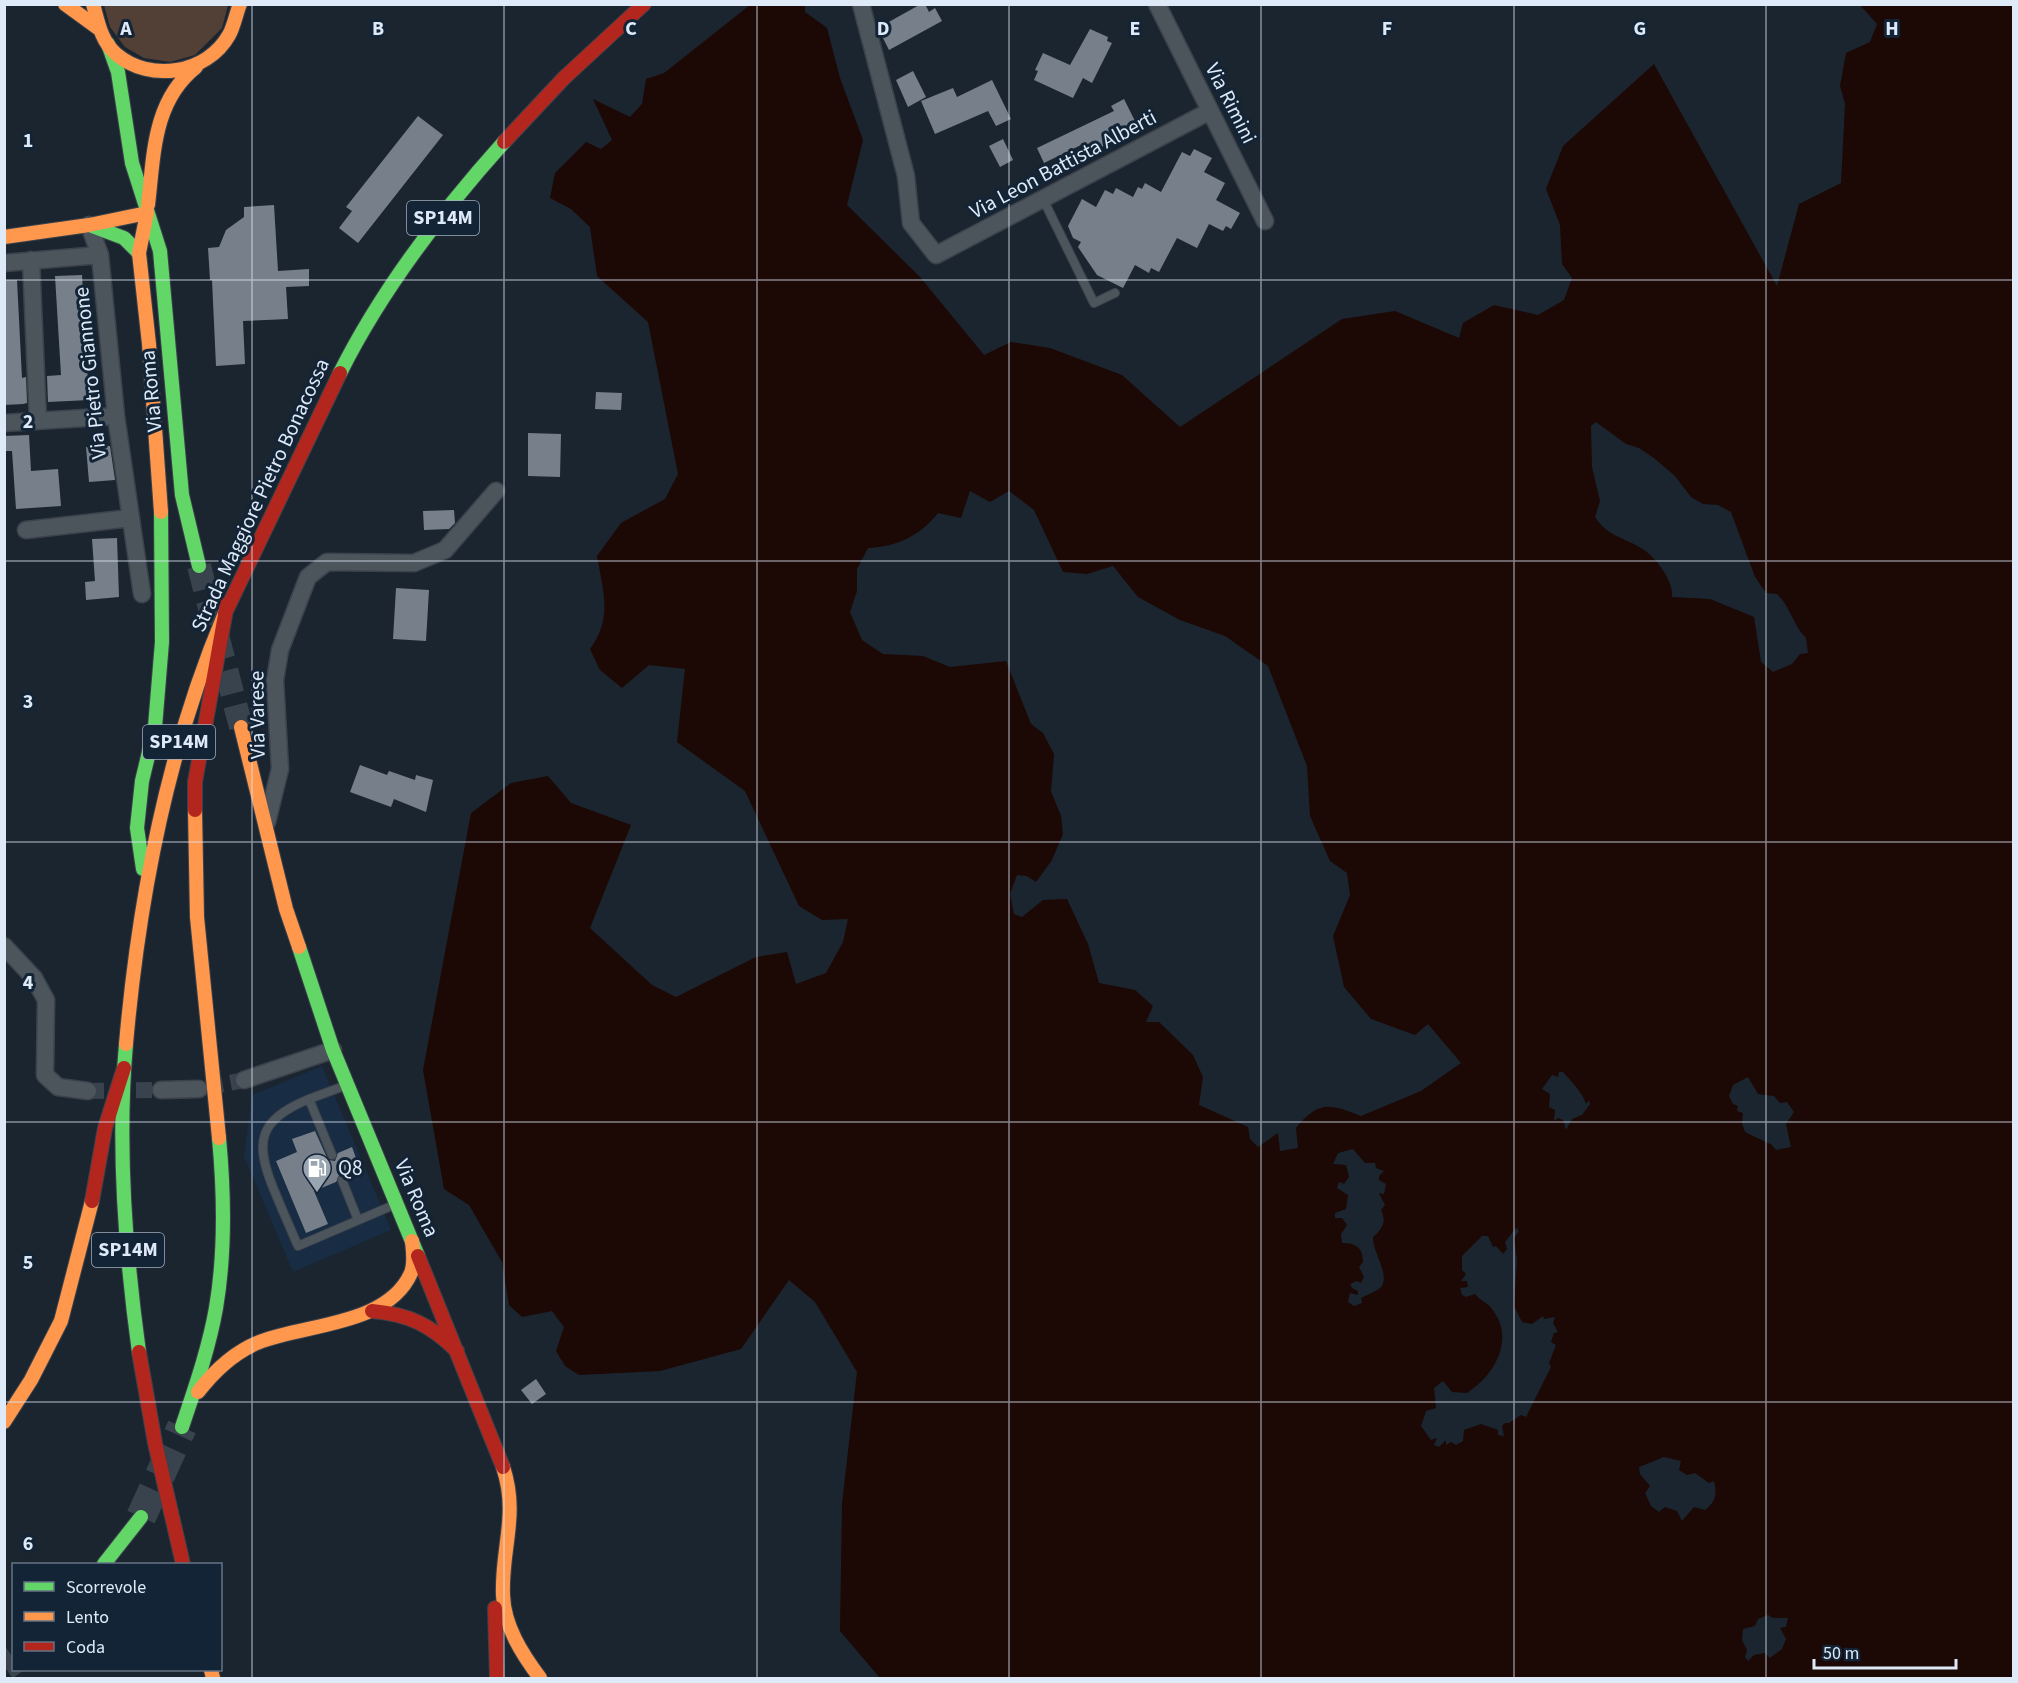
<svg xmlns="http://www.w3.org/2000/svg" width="2018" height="1683" font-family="'Source Sans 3',sans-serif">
	<rect width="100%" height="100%" fill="#1b252f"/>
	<!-- built -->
	<path fill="#182c43" d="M322 1066 391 1230 293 1272 244 1156 252 1095Z"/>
	<!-- green -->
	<path fill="#524037" d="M104 5H228L222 28 195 55 170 62 144 58 125 47 110 27Z"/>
	<!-- water -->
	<path fill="#1c0804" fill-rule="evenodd" d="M750 5H805V12L827 28 840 78 863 140 847 205 920 277 984 355 1011 342 1050 348 1122 375 1180 427 1342 319 1395 311 1459 338 1463 323 1494 305 1538 315 1564 300 1572 278 1562 264 1560 225 1546 189 1563 146 1654 64 1777 286 1799 204 1841 183 1845 104 1840 86 1846 53 1870 42 1877 24 1860 5H2013V1678H880L840 1631 842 1504 857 1372 815 1302 789 1280 741 1349 660 1371 579 1375 565 1366 556 1351 564 1327 552 1311 522 1317 509 1305 502 1262 469 1205 444 1189 423 1070 471 813 511 783 548 776 571 803 631 825 590 928 652 985 676 997 756 957 787 952 796 984 826 973 843 942 848 919 822 920 799 906 745 791 677 742 685 669 649 665 622 688 600 670 590 649C613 618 603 591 597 556L621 523 665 499 678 474 648 322 597 276 590 227 571 209 550 198 555 173 586 142 601 149 612 140 593 99 630 117 642 104 646 79 664 73ZM1596 422 1626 444 1639 448 1654 458 1675 476 1691 497 1703 504 1718 505 1731 512 1755 577 1766 593 1777 594C1790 606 1793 625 1806 638L1808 653 1800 654 1792 664 1773 672 1761 662 1754 617 1710 599 1672 597C1674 581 1655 556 1641 548 1623 537 1607 536 1595 517L1600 501 1592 467 1591 426ZM970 491 990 502 1009 491 1034 510 1063 572 1087 574 1113 566 1138 597 1180 620 1225 636 1268 666 1307 766 1310 816 1330 861 1347 873 1350 895 1333 936 1344 987 1371 1019 1415 1035 1428 1024 1461 1063 1421 1091 1361 1116C1330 1104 1319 1100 1296 1128L1298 1148 1280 1151 1278 1133 1258 1147 1250 1139 1248 1127 1199 1105 1203 1077 1193 1055 1159 1022H1146L1153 1006 1135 990 1099 983 1088 944 1067 899 1043 900 1022 917 1014 914 1010 894 1017 875 1027 876 1036 882 1052 860 1063 834 1061 816 1051 791 1054 754 1043 733 1031 724 1006 661 950 667 923 656 883 654 862 640 850 612 857 591V569L868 548C897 547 921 535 938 513L961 518ZM1559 1072H1563C1571 1081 1583 1093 1586 1104L1589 1100 1590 1104 1582 1115 1572 1119 1566 1130 1563 1120 1558 1118 1554 1121 1555 1110 1549 1107 1550 1094 1542 1089 1552 1075 1558 1077ZM1748 1077 1758 1094 1774 1096 1780 1103 1787 1102 1794 1112 1786 1124 1791 1147 1776 1150 1772 1145 1745 1132 1742 1123 1743 1113 1737 1111 1738 1106 1733 1104 1729 1096 1733 1085ZM1353 1149 1365 1163H1375L1376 1168 1384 1171 1379 1176V1180L1386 1184 1384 1194 1379 1193 1385 1205 1381 1210C1387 1222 1382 1229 1373 1237 1372 1252 1393 1278 1379 1289 1374 1292 1367 1295 1361 1298L1362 1303 1354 1306 1348 1302 1350 1293 1358 1295V1291L1352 1288 1350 1284 1357 1281 1361 1283 1364 1277 1359 1267 1363 1262C1363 1247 1355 1243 1342 1243L1341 1234 1347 1225 1342 1218H1335V1213L1346 1209 1348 1195 1337 1188 1339 1182 1344 1184 1349 1177 1346 1165 1333 1164 1338 1153ZM1516 1228 1519 1231 1514 1238 1517 1260 1514 1306 1522 1322 1532 1324 1543 1316 1544 1319 1555 1317 1553 1323 1558 1332 1554 1333 1551 1342 1556 1345 1549 1363 1551 1367 1526 1417 1521 1415 1509 1423H1505L1502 1426 1504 1436 1498 1435V1430L1481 1424 1464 1430 1463 1441 1456 1445 1451 1442 1446 1445V1440L1439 1447 1434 1445 1437 1438 1431 1440 1421 1426 1426 1411 1436 1408 1434 1388 1443 1381 1452 1392 1467 1393C1494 1376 1516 1339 1492 1309 1487 1302 1479 1300 1475 1294L1466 1297 1462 1295 1460 1288 1468 1287 1467 1281H1461L1466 1274 1462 1270V1256L1482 1236H1488L1493 1247 1496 1246 1503 1254 1507 1249 1505 1242ZM1664 1457 1681 1461 1679 1470 1687 1475 1695 1473 1709 1483 1714 1481C1717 1493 1716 1502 1705 1510L1694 1507 1682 1521 1677 1511 1665 1507 1659 1512 1651 1506 1645 1493 1650 1486 1640 1474 1639 1467ZM1768 1615 1773 1618H1788L1786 1627 1780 1628 1786 1639 1782 1649 1770 1658 1765 1653 1754 1655 1748 1661 1745 1657 1747 1650 1742 1640 1743 1629 1755 1626 1758 1619Z"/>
	<!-- building -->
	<path fill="#77808a" d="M921 4H925L929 12 935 8 942 21 889 50 878 28Z
		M1090 29 1108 37 1107 41 1112 43 1092 83 1083 78 1073 98 1034 80 1038 71 1035 70 1043 53 1070 65Z
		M913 71 926 97 908 107 896 80Z
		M992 80 1011 119 996 126 988 111 935 134 921 101 953 88 957 97Z
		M1124 99 1139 129 1085 155 1081 145 1044 163 1037 148 1114 111 1111 106Z
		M418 116 443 135 358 243 339 228 352 211 346 207Z
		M1003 139 1013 160 1000 167 989 146Z
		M1194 149 1212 158 1204 172 1225 183 1216 200 1240 213 1231 229 1226 226 1223 231 1209 224 1197 248 1177 238 1159 272 1151 268 1149 273 1135 265 1123 288 1097 275 1078 247 1081 242 1073 238 1068 226 1082 199 1096 207 1105 190 1113 194 1116 188 1133 197 1138 187 1142 189 1145 183 1161 192 1182 152 1190 156Z
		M274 205 278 271 309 269V286L286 287 288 319 243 321 245 364 216 366 212 280H210L208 248 219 247 226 230 244 217V207Z
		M82 275 89 400 48 402 47 376 61 375 55 276Z
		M4 280H17L22 378 26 377 27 403 23 404 4 405Z
		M596 392 622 393 621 410 595 409Z
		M528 433 561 434 560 477 528 476Z
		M29 435 31 471 58 469 61 506 16 509 12 451H4V436Z
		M110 446 115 480 89 482 86 447Z
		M454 510 455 523 449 529 424 530 423 511Z
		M117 538 119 597 86 600 85 582 95 581 92 539Z
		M396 588 429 590 426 641 393 639Z
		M360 765 387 775 389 771 415 780 416 775 433 780 426 812 394 799 391 807 350 792Z
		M315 1131 328 1160 335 1161 338 1153 352 1147 361 1172 348 1178 340 1174 336 1182 314 1191 328 1224 306 1233 276 1161 297 1152 292 1139Z
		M536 1379 546 1394 532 1404 521 1390Z"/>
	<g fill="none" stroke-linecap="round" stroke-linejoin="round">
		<!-- street-tunnel -->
		<path stroke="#38434d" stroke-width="16" stroke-dasharray="16 8" stroke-linecap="butt" d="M207 1087 244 1080
			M88 1091 161 1090"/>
		<!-- secondary-tunnel -->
		<path stroke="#38434d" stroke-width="24" stroke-dasharray="24 12" stroke-linecap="butt" d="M199 566 241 727"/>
		<!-- highway-tunnel -->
		<path stroke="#38434d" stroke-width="30" stroke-dasharray="30 15" stroke-linecap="butt" d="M141 1517 182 1427
			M4 1666 14 1659"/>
		<!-- lane casing -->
		<g stroke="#3b424c" stroke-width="10">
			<path id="lane" d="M1043 199 1094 303 1115 293
				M309 1099C258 1120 254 1142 274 1190 282 1209 290 1228 298 1246L396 1204
				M332 1155 309 1099 347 1085
				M342 1180 358 1220"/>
		</g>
		<!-- street casing -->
		<g stroke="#3b424c" stroke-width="19">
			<path id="street" d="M861 4 906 176 911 223 936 255 1210 111
				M1157 4 1265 221
				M89 225 100 255 116 416 142 594
				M31 260 38 421
				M4 263 100 255
				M4 423 116 416
				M26 530 131 518
				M267 822 280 769 275 680 280 650 308 577 327 562 414 563 445 550 496 491
				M4 946 34 978 46 1000 45 1075 58 1087 88 1091
				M244 1080 333 1050
				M161 1090 199 1089"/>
		</g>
		<!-- fast casing -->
		<g stroke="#3b424c" stroke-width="16">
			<path id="fast" d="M108 44 118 72 132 163 160 251 182 495 199 566
				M92 226 124 238 139 253
				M340 373C382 289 442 211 504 142
				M143 869 137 828 142 781 155 727 162 642 161 512
				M299 947 333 1050 418 1256
				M126 1044C117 1146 125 1251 139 1352
				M182 1427C195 1388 209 1348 216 1308 225 1255 224 1191 219 1138
				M104 1564 141 1517"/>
		</g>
		<!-- slow casing -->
		<g stroke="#3b424c" stroke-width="16">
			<path id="slow" d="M65 4 98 28
				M93 4C98 22 101 41 116 54 150 83 207 74 229 35 234 26 236 14 240 4
				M148 205C154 154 153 101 196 67
				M147 213 139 253 149 344 161 512
				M4 237 89 225 147 213
				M241 727 286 909 299 947
				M195 810 197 917 219 1138
				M126 1044C139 896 167 750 225 613
				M198 1392C215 1370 235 1351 262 1341 307 1324 388 1325 411 1273 415 1263 413 1251 412 1241
				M4 1422 31 1380 61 1321 92 1201
				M503 1467C519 1515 501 1549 503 1595 504 1626 522 1654 540 1678
				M211 1670 213 1678"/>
		</g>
		<!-- jam casing -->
		<g stroke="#3b424c" stroke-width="16">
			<path id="jam" d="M504 142 564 78 644 4
				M225 613 340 373
				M195 810V782L227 604
				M92 1201 105 1128 124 1068
				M418 1256 503 1467
				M372 1311C408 1314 431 1325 457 1351
				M139 1352 155 1443 183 1564
				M495 1608 497 1678"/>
		</g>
		<!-- lane -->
		<use href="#lane" stroke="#4c545c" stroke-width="8"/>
		<!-- street -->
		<use href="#street" stroke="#4c545c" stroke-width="16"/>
		<!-- fast -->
		<use href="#fast" stroke="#63d668" stroke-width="14"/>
		<!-- slow -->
		<use href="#slow" stroke="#ff974d" stroke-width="14"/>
		<!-- jam -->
		<use href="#jam" stroke="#b3261e" stroke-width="14"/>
	</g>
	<!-- grid -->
	<path fill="none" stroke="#dfeaf8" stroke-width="1.5" stroke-opacity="0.55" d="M252 4V1678M504 4V1678M757 4V1678M1009 4V1678M1261 4V1678M1514 4V1678M1766 4V1678M4 280H2014M4 561H2014M4 842H2014M4 1122H2014M4 1402H2014"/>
	<!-- icons -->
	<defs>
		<g id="fuel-pin" transform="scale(1.5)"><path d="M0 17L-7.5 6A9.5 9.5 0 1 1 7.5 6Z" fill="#9aa5b2" stroke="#132437"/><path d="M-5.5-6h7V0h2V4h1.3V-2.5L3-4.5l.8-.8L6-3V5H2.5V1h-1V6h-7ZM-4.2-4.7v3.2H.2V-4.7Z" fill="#fff"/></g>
	</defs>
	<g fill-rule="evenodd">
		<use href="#fuel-pin" x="317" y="1168"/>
	</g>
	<g text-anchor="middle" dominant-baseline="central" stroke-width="6" stroke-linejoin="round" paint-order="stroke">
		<!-- shield labels -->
		<g fill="#132437" stroke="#a2afbe" stroke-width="1.5">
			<rect x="407" y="201" width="72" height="34" rx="4.5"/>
			<rect x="143" y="725" width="72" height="34" rx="4.5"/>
			<rect x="92" y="1233" width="72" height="34" rx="4.5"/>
		</g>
		<g font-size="20" font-weight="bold" fill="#dfeaf8">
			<text x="443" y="218">SP14M</text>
			<text x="179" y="742">SP14M</text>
			<text x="128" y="1250">SP14M</text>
		</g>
		<!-- street labels -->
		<g font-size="21" fill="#dfeaf8" stroke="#132437">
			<text transform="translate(1231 103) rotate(63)">Via Rimini</text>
			<text transform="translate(1063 164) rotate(-28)">Via Leon Battista Alberti</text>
			<text transform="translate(90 373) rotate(-96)">Via Pietro Giannone</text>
			<text transform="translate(151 391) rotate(-95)">Via Roma</text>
			<text transform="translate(260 495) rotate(-65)">Strada Maggiore Pietro Bonacossa</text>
			<text transform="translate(257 715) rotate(-91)">Via Varese</text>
			<text transform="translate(417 1198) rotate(67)">Via Roma</text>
		</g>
		<!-- poi labels -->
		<g font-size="21" fill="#dfeaf8" stroke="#132437" text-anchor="start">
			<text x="338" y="1168">Q8</text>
		</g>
	</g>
	<g font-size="20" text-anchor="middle" font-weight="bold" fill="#dfeaf8" stroke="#132437" stroke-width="6" stroke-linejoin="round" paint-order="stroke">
		<text x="126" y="35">A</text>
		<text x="378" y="35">B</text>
		<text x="631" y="35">C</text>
		<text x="883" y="35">D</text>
		<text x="1135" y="35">E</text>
		<text x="1387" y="35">F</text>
		<text x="1640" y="35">G</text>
		<text x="1892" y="35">H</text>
		<text x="28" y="147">1</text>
		<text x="28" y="428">2</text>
		<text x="28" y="708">3</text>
		<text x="28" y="989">4</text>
		<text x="28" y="1269">5</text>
		<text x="28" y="1550">6</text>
	</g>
	<!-- border -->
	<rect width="2018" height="1683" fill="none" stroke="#dfeaf8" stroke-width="12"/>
	<!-- legend -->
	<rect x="12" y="1563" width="210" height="108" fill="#132437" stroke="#657384" stroke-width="1.5"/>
	<rect x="24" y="1582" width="30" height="9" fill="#63d668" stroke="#657384" stroke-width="1.5"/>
	<text x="66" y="1593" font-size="18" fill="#dfeaf8">Scorrevole</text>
	<rect x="24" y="1612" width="30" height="9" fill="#ff974d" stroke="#657384" stroke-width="1.5"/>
	<text x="66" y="1623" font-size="18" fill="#dfeaf8">Lento</text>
	<rect x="24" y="1642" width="30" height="9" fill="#b3261e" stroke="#657384" stroke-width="1.5"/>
	<text x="66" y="1653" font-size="18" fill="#dfeaf8">Coda</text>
	<!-- scale -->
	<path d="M1814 1659v9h142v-9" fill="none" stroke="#dfeaf8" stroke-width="3"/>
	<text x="1823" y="1659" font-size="18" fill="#dfeaf8" stroke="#132437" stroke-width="4.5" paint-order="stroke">50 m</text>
</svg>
